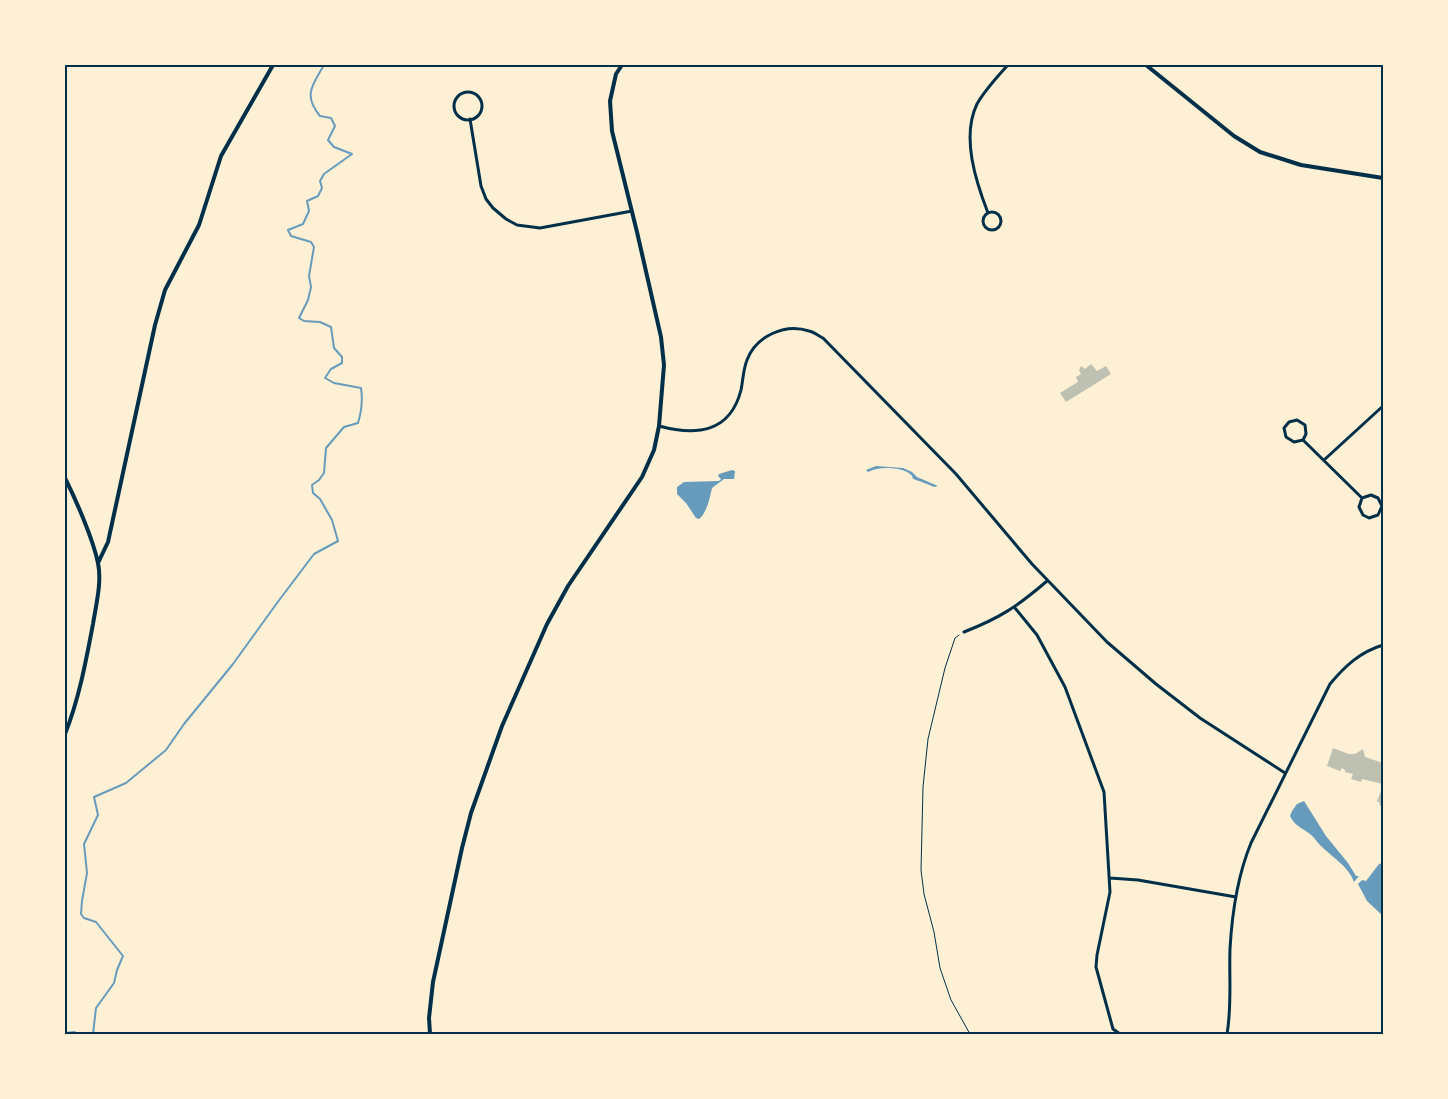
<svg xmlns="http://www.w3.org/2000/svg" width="1448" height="1099" font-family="'Public Sans',sans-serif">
	<rect width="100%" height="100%" fill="#fdf0d5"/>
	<!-- water -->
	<path fill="#669bbc" d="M876 466 903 468 912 472 917 477 938 486 934 487C928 484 922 482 916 480 910 478 915 478 910 474 901 467 879 466 868 472L866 470Z
		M732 470 735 471 734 479H724L712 488C710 497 707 513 699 519L696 518 686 503 677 494V487L684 482 719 481 721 479 718 476 719 474Z
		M1304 801 1326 836 1348 863 1356 876H1359L1354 882C1349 867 1332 857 1320 845 1317 842 1314 837 1310 834 1301 827 1296 827 1290 816L1292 811 1297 804Z
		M1383 863V916L1367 901 1358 884 1362 880 1366 881 1379 864Z"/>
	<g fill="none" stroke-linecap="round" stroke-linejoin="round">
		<!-- stream -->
		<path stroke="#669bbc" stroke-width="2" d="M65 1033 74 1032 78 1034
			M93 1034 96 1008 114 983 117 970 123 956 96 922 84 918 81 914 82 901 87 873 84 844 98 815 94 797 126 783 166 750 184 724 233 664 277 603 314 554 338 541 332 520 320 499 313 493 312 485 319 480 324 473 326 448 344 427 358 423C362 410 363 401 361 388L334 383 325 378 331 369 342 363V357L334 348 331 327 320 322 304 321 299 318 308 300 311 287 309 276 314 247 311 242 291 236 288 230 303 224 309 211 307 201 318 196 322 188 320 181 324 174 352 154 334 147 328 140 335 126 331 118 320 116C303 95 312 86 324 65"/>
	</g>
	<!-- building -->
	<path fill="#bec0b2" d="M1091 364 1097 371 1106 366 1111 374 1066 402 1060 393 1078 382 1076 377 1081 374 1079 370 1081 366 1085 369Z
		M1333 748 1349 754H1355L1363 749 1365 757 1383 763V784L1362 779 1361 782 1351 779 1353 774 1345 772V770L1342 768 1340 771 1327 766Z
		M1383 786V807L1379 805 1380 803 1377 801Z"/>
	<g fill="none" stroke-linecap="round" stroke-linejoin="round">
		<!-- path -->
		<path stroke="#003049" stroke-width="1" d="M959 635 955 638 945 668 928 739 923 787 921 870 924 894 934 932 940 968 951 1000 970 1034"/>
		<!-- minor -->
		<path stroke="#003049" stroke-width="3" d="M454 106a14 14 0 1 1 28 0a14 14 0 1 1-28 0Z
			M470 119 481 186 486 199 493 208 506 219 517 225 540 228 632 211
			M983 221a9 9 0 1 1 18 0a9 9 0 1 1-18 0Z
			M988 213C976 182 961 137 977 104 985 90 997 77 1008 65
			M659 426C696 436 730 433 741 390 743 381 743 370 747 360 756 336 785 323 809 331 814 332 819 336 823 338L956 474 1032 564 1107 642 1156 684 1200 718 1285 773
			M1303 440 1294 442 1286 437 1284 428 1289 422 1297 420 1305 425 1306 434 1303 440 1362 498 1359 507 1363 515 1369 518 1378 515 1382 506 1378 498 1371 495 1362 498
			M1324 460 1383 406
			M1015 608 1037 635 1065 687 1104 792 1110 892 1097 955 1096 967 1113 1029 1120 1034
			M964 632C1000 618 1018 606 1047 581
			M1110 878 1138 880 1236 897
			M1227 1034C1232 1006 1229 977 1230 949 1232 913 1237 877 1251 843L1330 684C1345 666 1360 652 1383 645"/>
		<!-- tertiary -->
		<path stroke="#003049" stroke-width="4" d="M1146 65 1234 136 1260 152 1301 165 1383 178
			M65 478C76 500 93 539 98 563 102 582 96 605 93 624 86 661 79 699 65 734
			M98 563 108 542 155 325 165 290 199 225 221 156 273 65
			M430 1034 429 1018 433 982 462 848 471 813 502 726 547 624 568 586 642 477 654 450 659 426 664 365 661 337 637 232 612 131 610 101 616 74 622 65"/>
	</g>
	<!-- border -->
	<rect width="1448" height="1099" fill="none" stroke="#fdf0d5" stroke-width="132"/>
	<rect x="66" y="66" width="1316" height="967" fill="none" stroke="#003049" stroke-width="2"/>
</svg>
